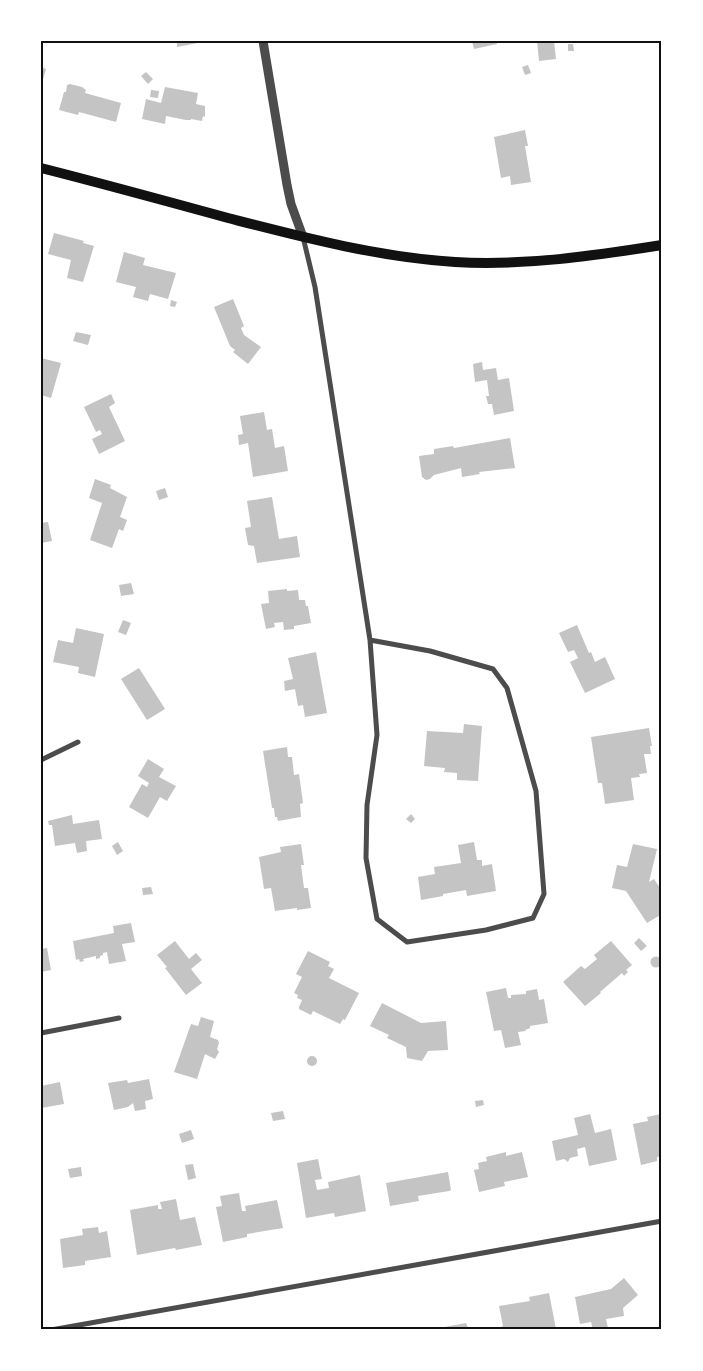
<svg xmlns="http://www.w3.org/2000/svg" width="703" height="1371" font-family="'Open Sans',sans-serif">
	<rect width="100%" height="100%" fill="#fff"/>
	<!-- building -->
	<path fill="#c4c4c4" d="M177 41H203V42L177 47Z
		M472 41H496L497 44 474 49Z
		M537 41H554L556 59 539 61Z
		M568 44H573L574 51H568Z
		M528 65 531 73 525 75 522 67Z
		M41 67 46 69 42 83H41Z
		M146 72 153 79 148 84 141 76Z
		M70 84 82 87 86 90 85 93 121 103 116 122 79 112 78 115 59 110 64 92H66L67 85Z
		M165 87 198 93 196 104 205 106V117L203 116 202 121 191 119V120H186L166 116 165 124 142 119 146 99 161 103Z
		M151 90 159 91 158 98 150 97Z
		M525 130 528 146H525L531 182 511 185 510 176 501 178 494 137Z
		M54 233 84 241 83 243 94 246 83 282 67 278 71 260 48 254Z
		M124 252 145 258 143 265 176 273 168 299 150 294 148 301 133 297 136 287 116 282Z
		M233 299 244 326 241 328 244 335 261 347 248 364 233 352 235 350 230 346 214 307Z
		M171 300 177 302 175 307 170 306Z
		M76 332 91 335 88 345 73 341Z
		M41 358 61 363 51 398 41 395Z
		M482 362 483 370 496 368 498 380 509 378 514 411 494 415 492 404H488L486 396H489L487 380 475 382 473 364Z
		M111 394 115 403 109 407 125 441 99 454 92 439 102 434 100 430 96 432 84 407Z
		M264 412 267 430 272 429 275 448 284 446 288 471 253 477 248 443 239 445 238 435 243 434 240 416Z
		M510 438 515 468 479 472 480 474 462 477 461 468 434 475 430 479 426 480 422 477 419 456 434 454V449L453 446 454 448Z
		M95 479 111 485 110 488 127 497 120 517 127 520 123 531 119 529 112 548 90 540 102 503 89 498Z
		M165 488 168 497 159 500 156 491Z
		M272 497 279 539 297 536 300 557 257 563 254 546 248 545 245 528 251 527 247 501Z
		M48 522 52 541 41 543V523Z
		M131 583 134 594 121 596 119 585Z
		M287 589V591L298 590 299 600H305L306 606H308L311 623 294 626V629L284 630 283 622 274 623 275 627 266 629 261 604 269 603 268 591Z
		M123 620 131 623 126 635 118 632Z
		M577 625 589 653 591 652 595 662 605 657 615 679 585 693 570 662 578 658 574 650 568 652 559 633Z
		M76 628 104 634 95 677 78 673 79 667 53 662 58 640 73 643Z
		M316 652 327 713 305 717 303 705 298 706 295 689 285 691 284 681 293 679 288 658Z
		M139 668 165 709 147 720 121 679Z
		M464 724 482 726 478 781 457 780V773L444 772 445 768 424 766 427 731 463 733Z
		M649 728 652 746H650L651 754H644L647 773 639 774 640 777 631 778 634 800 605 804 602 783H598L591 737Z
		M287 747 288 757H292L294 775 299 774 303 803 300 804 301 817 278 821 277 817H275L274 808H272L263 751Z
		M148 759 164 769 159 777 176 786 167 801 160 797 148 818 129 807 142 784 147 787 149 783 138 776Z
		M411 814 415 819 411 823 406 819Z
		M72 815 73 824 99 820 102 839 86 841 87 851 77 853 75 843 55 846 52 825H49L48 821Z
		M118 842 123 851 117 855 112 846Z
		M474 842 477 860H482V866L492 864 496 891 467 896 466 890 443 894V896L421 900 418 877 435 874 434 867 461 863 458 845Z
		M301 844 304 865H301L304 888H308L311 908 297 910V908L275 911 271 888 264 889 259 857 281 852 280 847Z
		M633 844 657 849 649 882 654 879 662 891V914L647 923 626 891 612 888 617 865 627 867Z
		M151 887 153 894 143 895 142 888Z
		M131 923 135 942 122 944 126 961 109 964 107 952 103 953V955L100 956V958L96 959V956L83 959 84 961 80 962 79 959 76 960 73 941 114 933 113 926Z
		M639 938 647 946 641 951 634 943Z
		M175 941 189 959 196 953 202 960 191 969 202 983 186 995 165 968 167 967 157 955Z
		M611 941 632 965 626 970 628 972 624 976 622 973 600 992 601 993 585 1006 563 982 581 966 585 969 597 959 594 955Z
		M47 948 51 970 41 972V949Z
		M308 951 330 962 328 966 334 969 329 978 359 993 345 1020 343 1019 340 1024 313 1011 311 1015 299 1009V1007L302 1000 297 998 298 995 294 993 302 977 296 974Z
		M650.5 962a5.5 5.5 0 1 1 11 0a5.5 5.5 0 1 1-11 0Z
		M506 988 508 998H511V995L526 994V991L537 989 539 1000 544 999 548 1023 530 1026V1028L525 1030 526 1031 518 1032 521 1045 505 1048 501 1030 494 1031 486 992Z
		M382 1003 421 1023 446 1021 448 1050 428 1051 422 1061 407 1058 406 1047 387 1038 389 1035 370 1026Z
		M201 1017 214 1021 210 1037 218 1040 219 1043 217 1049 219 1052 215 1059 205 1054 197 1079 174 1072 191 1024 198 1026Z
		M307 1061a5 5 0 1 1 10 0a5 5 0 1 1-10 0Z
		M149 1079 153 1099 145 1101 146 1109 135 1111 133 1103 128 1107 114 1110 108 1083 127 1080 128 1083Z
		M60 1082 64 1104 41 1108V1086Z
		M483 1100 484 1105 476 1107 475 1101Z
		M283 1111 285 1119 273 1121 271 1113Z
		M590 1114 595 1133 611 1129 617 1160 589 1166 585 1147 577 1149 578 1156 570 1158 568 1162 564 1159 556 1161 552 1141 578 1135 574 1118Z
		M661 1114 662 1156 657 1157V1161L641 1165 633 1124 648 1121 647 1117Z
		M191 1130 194 1139 182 1143 179 1134Z
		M506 1152V1156L522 1152 528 1177 504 1182 505 1186 479 1192 474 1170 479 1169 478 1163 487 1161 486 1157Z
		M318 1159 322 1179 315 1180 317 1190 329 1188 328 1182 360 1175 366 1211 335 1217 334 1213 306 1218 297 1163Z
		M193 1164 196 1178 188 1180 185 1165Z
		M81 1167 82 1176 70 1178 68 1169Z
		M448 1172 451 1190 449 1191 418 1196 419 1201 390 1206 386 1183Z
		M239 1193 242 1211H246L245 1206 277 1200 283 1228 247 1234V1237L223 1242 216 1207 222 1206 220 1196Z
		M176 1199 180 1220 195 1217 202 1245 176 1250 175 1248 137 1255 130 1210 158 1205V1209H162L160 1202Z
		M98 1227 99 1233 107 1231 111 1257 85 1261V1265L63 1268 60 1239 83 1235 82 1229Z
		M624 1278 638 1295 623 1308 624 1316 606 1319 608 1328 596 1330H593L591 1322 580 1324 575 1297 611 1289Z
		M549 1293 556 1329 501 1330V1327L503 1326 499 1306 530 1301 529 1297Z
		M466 1323 469 1330H434V1329Z"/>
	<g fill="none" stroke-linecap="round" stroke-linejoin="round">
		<!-- minor -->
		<path stroke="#4c4c4c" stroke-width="5" d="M303 237 315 287 370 640
			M370 640 430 651 493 669 507 688 536 791 544 894 533 918 486 930 407 942 377 919 366 858 367 805 377 735Z
			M41 760 78 742
			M41 1033 119 1018
			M51 1330 662 1221"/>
		<!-- tertiary -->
		<path stroke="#4c4c4c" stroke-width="9" d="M263 41 287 185 291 204 303 237"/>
		<!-- secondary -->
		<path stroke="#111" stroke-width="10" d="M41 168C104 184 166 201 228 218 302 237 377 257 455 262 525 266 593 256 662 245"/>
	</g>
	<!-- border -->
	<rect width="703" height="1371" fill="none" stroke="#ffffff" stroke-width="85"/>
	<rect x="42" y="42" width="618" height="1286" fill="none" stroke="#111" stroke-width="2"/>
</svg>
